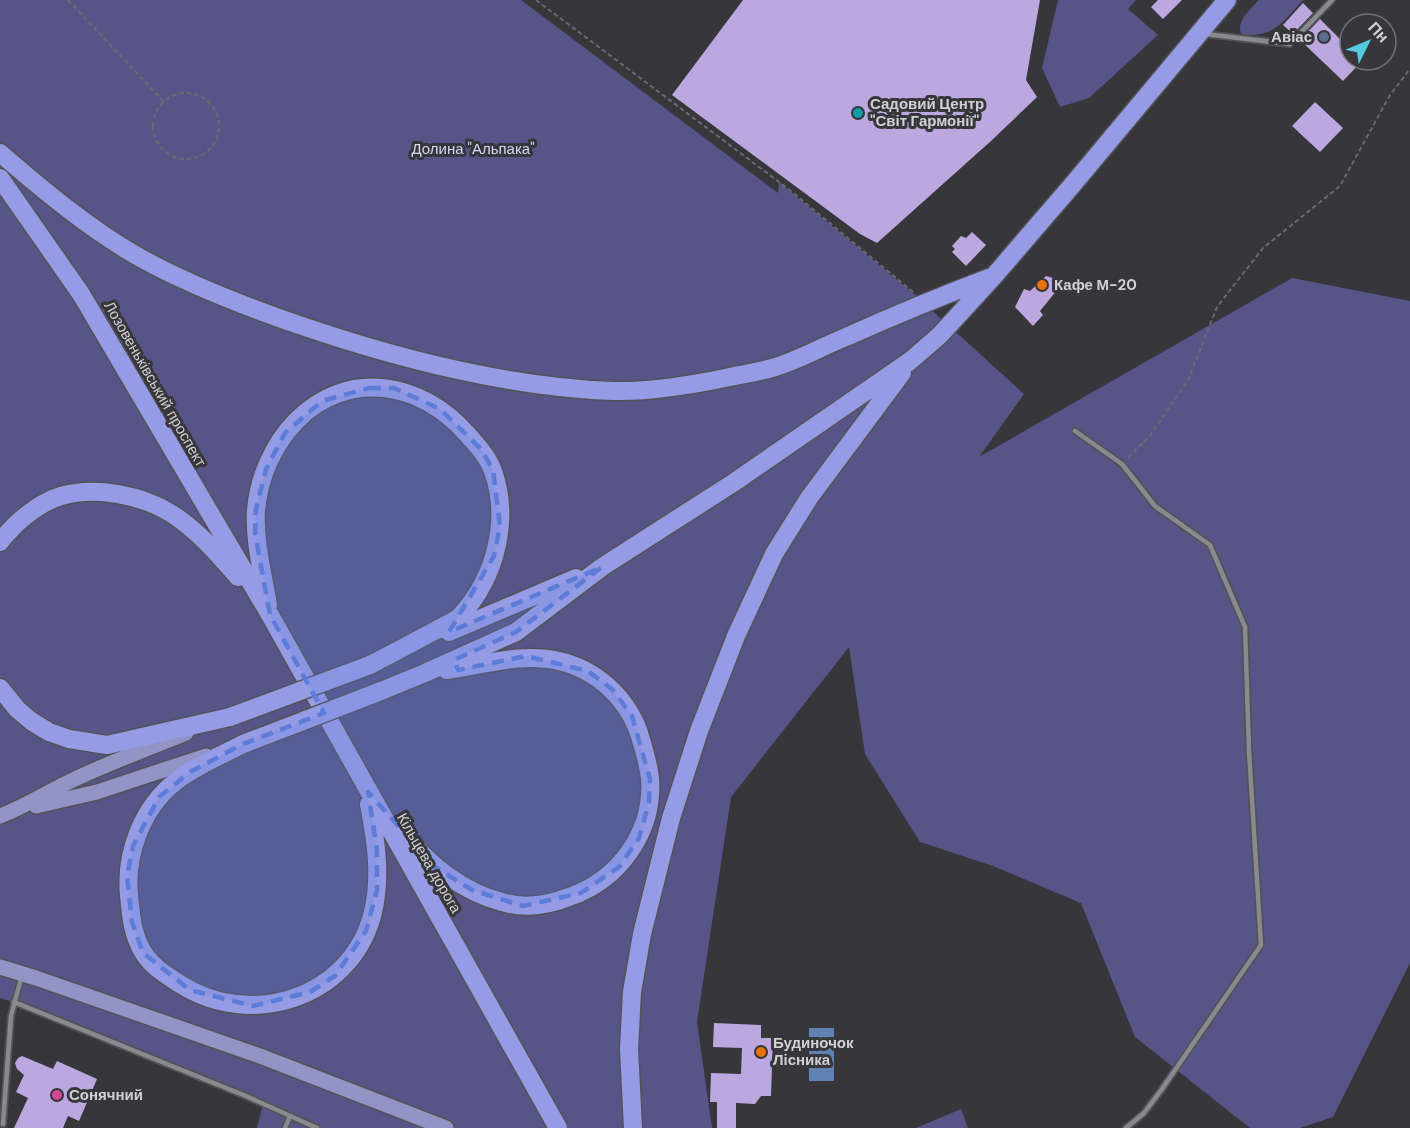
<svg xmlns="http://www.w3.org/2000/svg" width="1410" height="1128" font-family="'DM Sans',sans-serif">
	<rect width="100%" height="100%" fill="#36363b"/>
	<!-- green -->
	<path fill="#575587" d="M0 0H521L778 193 779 182 914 294 1024 394 979 457 1292 278 1410 301V963L1333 1117 1300 1128H1250L1135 1037 1081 903 993 866 920 842 865 754 849 647 731 797 697 1022 712 1128H257L263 1104 14 1002 0 998Z
		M1058 0H1136L1128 9 1158 35 1089 98 1060 107 1042 68Z
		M1259 0H1303C1285 20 1272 40 1241 34 1236 21 1250 10 1259 0Z
		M961 1109 968 1128H916Z"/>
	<!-- water -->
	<path fill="#6082b0" d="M809 1028H834V1081H809Z"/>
	<!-- building -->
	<path fill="#bca8df" d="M743 0H1040L1026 80 1037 97 991 141 877 243 860 234 672 95Z
		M1158 0H1182L1163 19 1151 7Z
		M1303 3 1313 13 1293 34 1283 25Z
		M1320 19 1344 43 1350 37V60H1363L1343 81 1300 40Z
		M1315 102 1343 128 1320 152 1292 126Z
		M972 232 986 245 966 266 952 252 955 249 952 246 961 236 966 238Z
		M1046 276 1057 279 1062 284 1040 311 1043 315 1033 326 1015 307 1024 289 1030 291Z
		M714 1023 761 1025V1038H773L771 1096H761L755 1104 736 1103V1128H717V1102H710L711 1073 741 1074 742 1048 713 1047Z
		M22 1056 53 1069 57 1061 97 1079 79 1121 68 1116 63 1128H14L28 1098 16 1092 24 1075 17 1069 15 1063 18 1058Z"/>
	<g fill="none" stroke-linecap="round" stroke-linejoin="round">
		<!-- lane casing -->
		<g stroke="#535357" stroke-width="8">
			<path id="lane" d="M1205 34 1290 44 1332 0
				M1075 431 1122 464 1155 506 1210 545 1245 627 1249 751 1261 945 1162 1089 1144 1113 1126 1128
				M14 1002 246 1096 317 1128
				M3 1124 11 1016 22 975
				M285 1128 290 1116"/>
		</g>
		<!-- primary casing -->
		<g stroke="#535357" stroke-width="18">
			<path id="primary" d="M36 806 97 792 206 756
				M0 816C26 806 49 791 75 779 111 762 149 748 186 733
				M0 967 36 978 260 1056 446 1128"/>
		</g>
		<!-- highway casing -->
		<g stroke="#535357" stroke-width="21">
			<path id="highway" d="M0 153C43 190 87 227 137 256 192 287 254 310 314 330 410 362 511 387 613 391 652 392 692 385 730 377 743 374 758 372 772 368 797 361 821 347 846 337 893 316 941 296 989 278
				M0 178 81 294 270 615 558 1128
				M0 542C4 536 10 531 15 525 28 513 44 501 61 496 96 486 142 495 172 514 197 530 218 554 238 577
				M268 605C263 574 254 542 256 510 259 477 273 445 296 421 348 368 422 382 467 434 477 445 488 457 493 471 510 519 496 577 461 615 456 621 445 625 438 629 416 641 393 653 370 665
				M449 632 576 578
				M0 688 17 709 31 721 49 732 69 739 107 745 230 717
				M381 691 425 673 516 632 602 567 733 483 910 361 940 335 994 276 1074 183 1227 0
				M243 744C220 756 195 766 175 782 142 808 125 854 129 895 131 915 132 934 143 952 152 967 166 975 180 984 250 1029 349 999 372 916 382 879 376 841 369 804
				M397 826C424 860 459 891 502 902 524 909 548 905 569 897 619 880 654 832 650 778 648 761 643 746 638 730 625 696 595 669 559 661 522 652 484 665 447 670
				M633 1128 629 1049 632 992 642 934 671 818 699 731 736 636 774 554 809 498 902 373"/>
		</g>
		<!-- path -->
		<path stroke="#696a6e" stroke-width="2" stroke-dasharray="4.5 3" stroke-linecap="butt" d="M68 0 164 102
			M536 0 791 191 913 292
			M153 126a33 33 0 1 1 66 0a33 33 0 1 1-66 0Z
			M1128 457 1149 437 1188 380 1217 307 1263 248 1340 186 1390 95 1410 69"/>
		<!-- lane -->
		<use href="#lane" stroke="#898990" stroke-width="4.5"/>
		<!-- primary -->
		<use href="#primary" stroke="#9194c4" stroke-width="15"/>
		<!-- highway -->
		<use href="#highway" stroke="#969be6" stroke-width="18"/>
		<!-- highway-bridge casing -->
		<g stroke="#535357" stroke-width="21" stroke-linecap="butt">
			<path id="highway-bridge" d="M230 717 370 665
				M243 744 381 691"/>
		</g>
		<!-- highway-bridge -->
		<use href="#highway-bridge" stroke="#969be6" stroke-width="18"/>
	</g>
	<!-- marked area -->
	<path fill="#5c7cd7" fill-opacity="0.2" stroke="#5c7cd7" stroke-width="4.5" stroke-dasharray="12 8" stroke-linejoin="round" d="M369 388H394L440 409 481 449 493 470 500 526 494 556 449 632 602 567 516 632 454 660 458 670 526 656 588 671 613 690 632 716 650 779 649 803 639 838 619 867 581 893 523 906 472 890 435 867 368 792 377 850V890L366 931 335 976 310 992 253 1006 190 990 143 953 132 922 127 876 133 846 159 797 190 772 243 744 324 713 270 615 255 533 256 509 266 469 285 433 322 401Z"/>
	<!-- markers -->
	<circle fill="#5c6f8a" stroke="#36363b" stroke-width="2" cx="1324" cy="37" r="6"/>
	<circle fill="#0f9aa8" stroke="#36363b" stroke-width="2" cx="858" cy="113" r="6"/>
	<g fill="#e8710a" stroke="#36363b" stroke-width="2">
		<circle cx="1042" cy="285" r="6"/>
		<circle cx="761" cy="1052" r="6"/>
	</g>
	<circle fill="#d1479c" stroke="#36363b" stroke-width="2" cx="57" cy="1095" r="6"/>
	<g text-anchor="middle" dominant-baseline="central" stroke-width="6" stroke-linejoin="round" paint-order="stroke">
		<!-- poi labels -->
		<g font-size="15" font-weight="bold" fill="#d0d1d4" stroke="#36363b" text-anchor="start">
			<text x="1312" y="37" text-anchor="end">Авіас</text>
			<text x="870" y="104">Садовий Центр<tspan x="870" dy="17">"Світ Гармонії"</tspan></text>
			<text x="1054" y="285">Кафе М-20</text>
			<text x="773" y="1043">Будиночок<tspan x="773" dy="17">Лісника</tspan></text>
			<text x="69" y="1095">Сонячний</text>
		</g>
		<!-- park labels -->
		<g font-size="15" fill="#d5d6f6" stroke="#36363b">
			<text x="473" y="149">Долина "Альпака"</text>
		</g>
		<!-- street labels -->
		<g font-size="15" fill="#d0d1d4" stroke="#36363b">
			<text transform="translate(155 384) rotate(60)">Лозовеньківський проспект</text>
			<text transform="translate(429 863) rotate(60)">Кільцева дорога</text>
		</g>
	</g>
	<!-- north arrow -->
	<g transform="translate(1368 42) rotate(47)"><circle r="28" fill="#36363b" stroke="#747478" stroke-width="1.5"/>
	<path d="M0-4.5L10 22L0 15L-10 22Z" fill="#55cadf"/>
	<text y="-9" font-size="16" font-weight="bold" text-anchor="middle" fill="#d0d1d4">Пн</text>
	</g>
</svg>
